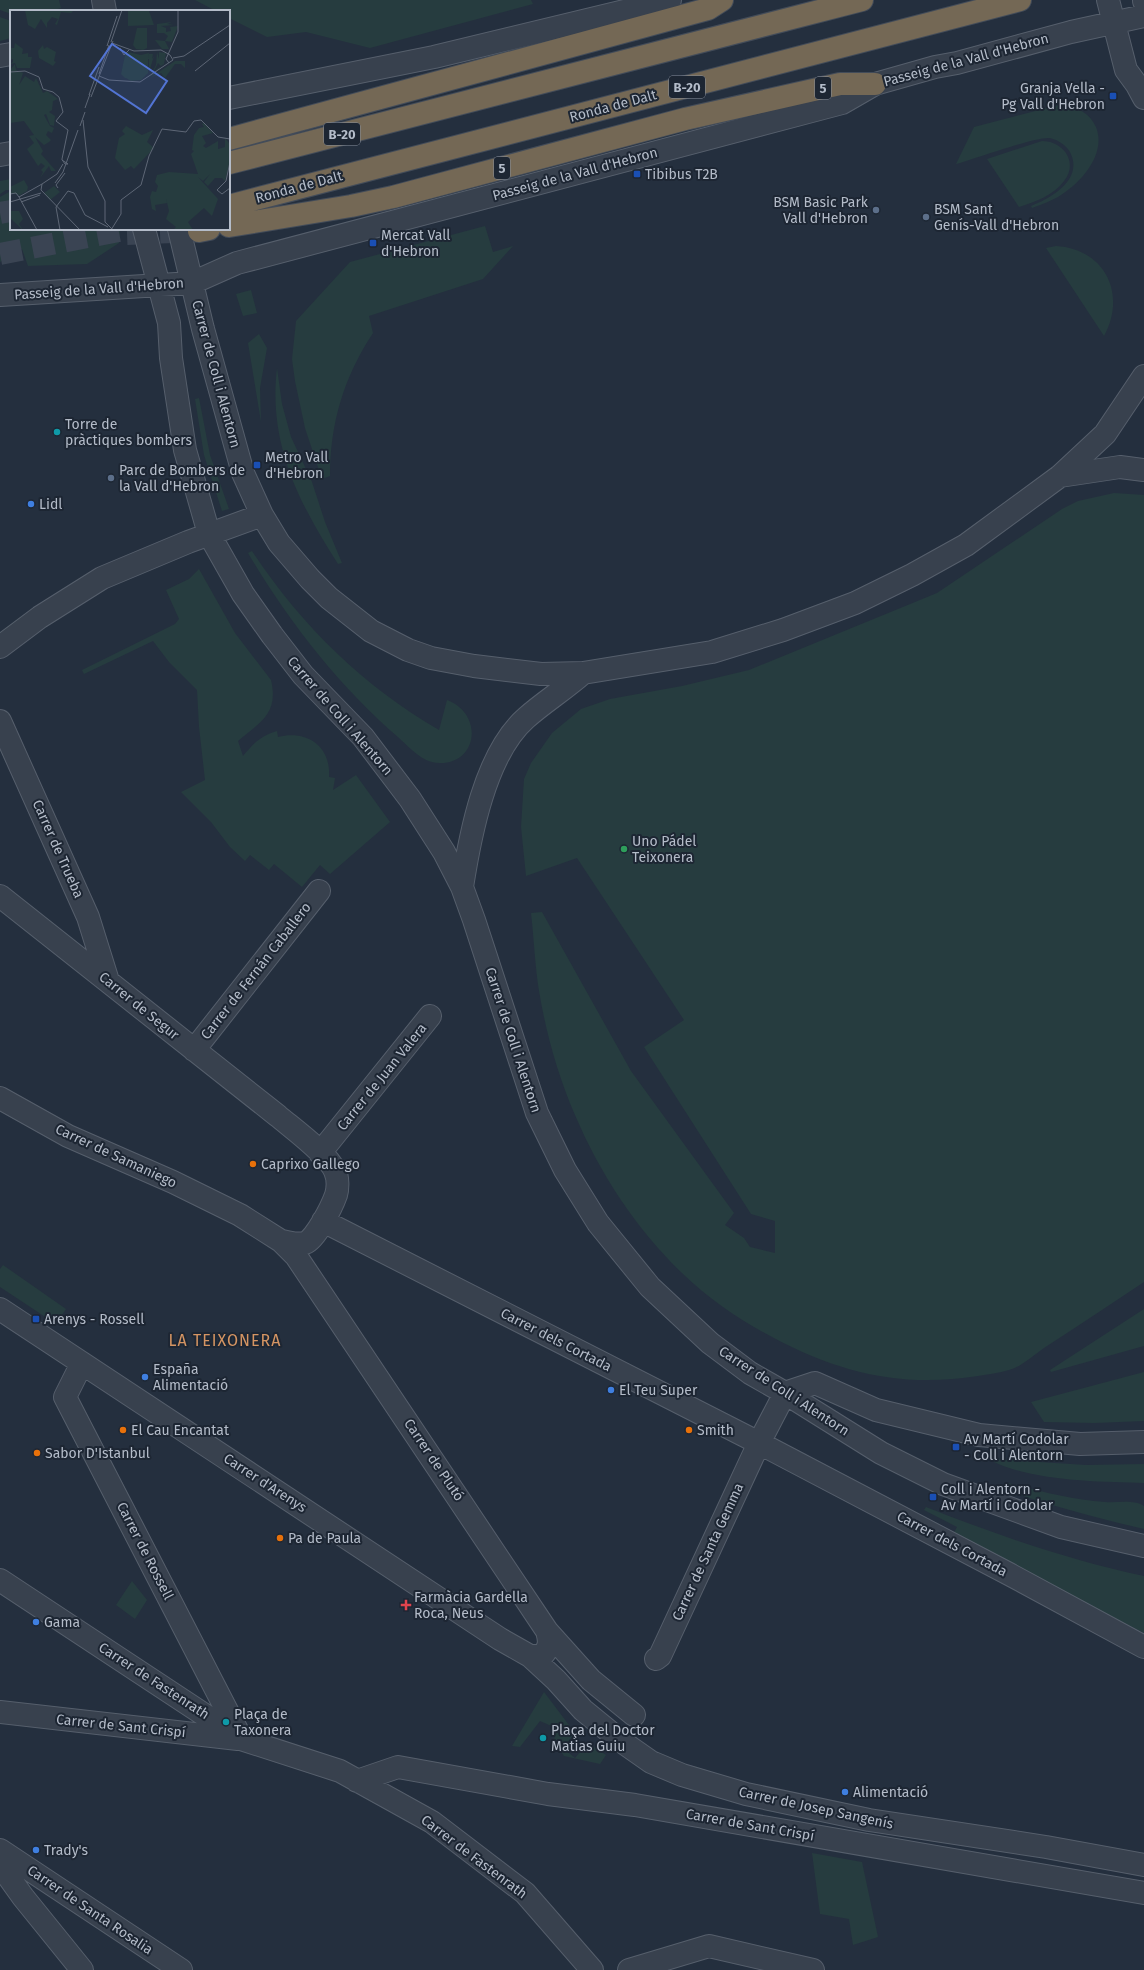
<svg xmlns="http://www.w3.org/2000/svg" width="1144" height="1970" font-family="'Fira Sans',sans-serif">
	<rect width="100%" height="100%" fill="#242f3e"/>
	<!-- green -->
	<path fill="#263c3f" d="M0 0H59L61 8 51 11H11V14L0 10Z
		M195 0H531L533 4 370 48 306 32 267 37 229 18V11H216Z
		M0 17 11 21V38L0 41Z
		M1065 105C1078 107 1090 114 1096 127 1107 155 1080 184 1058 197 1050 201 1041 205 1032 208L1031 206C1052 198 1084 179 1070 152 1066 145 1058 140 1050 138 1037 136 974 159 956 164L974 127 1055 106Z
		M1042 141C1063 141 1079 162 1064 181 1054 195 1035 202 1019 207L987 159Z
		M11 179V190H6L0 194V181Z
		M9 192H11V229H120L119 243 87 264 28 266 22 249 0 262V197Z
		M485 226 493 252 513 246 483 279 369 316 373 333C344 377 330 423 330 476L322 479 305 428 295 381 292 359 296 321 350 262Z
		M1056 246C1105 249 1127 294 1104 336L1046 248Z
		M251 290 257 313 243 316 236 294Z
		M259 334 267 348 260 388 261 422 248 343Z
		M277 368 282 404 291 437 312 482 325 522 342 563 338 564C299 503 268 444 277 368Z
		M199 398 210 455 229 509 222 511 204 455 195 399Z
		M1114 493 1144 495V1282C1111 1304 1078 1326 1044 1348 1034 1355 1021 1367 1009 1370 999 1373 988 1374 978 1376 902 1388 840 1373 774 1338 741 1321 710 1300 683 1274 637 1230 600 1174 575 1115 558 1076 546 1033 539 991 535 966 534 939 531 913L542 912 631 1071 734 1213 725 1225 744 1238 750 1247 775 1253V1221L751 1214 644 1047 684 1020 577 858 526 876 521 827 524 779 531 763 552 733 581 709 610 699 682 686 749 670 937 593 1062 509 1078 501Z
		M252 551C301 625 362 685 439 730L447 700C484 714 478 764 439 763 423 763 410 748 399 738 338 685 289 622 248 553Z
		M199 569 235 633 271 680C279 714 260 722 238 741L243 756C253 744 260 736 277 731L278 737C307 730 331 746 329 777L335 778 333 790 356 775 390 822 330 874 320 865 302 887 274 864 269 870 250 855 245 861 230 847 211 822 181 792 205 780 199 727 197 690 169 662 153 641 84 674 82 670 175 624 179 619 166 590 189 579Z
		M3 1265 66 1309 56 1324 0 1287V1269Z
		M1144 1309V1346L1051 1372 1050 1370Z
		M1144 1372V1421L1095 1423 1044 1422 1031 1402Z
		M994 1459 1086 1465 1144 1464V1483C1099 1482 1034 1481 994 1462Z
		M1008 1483C1040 1491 1072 1500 1105 1502 1118 1503 1133 1499 1144 1506V1529C1097 1518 1052 1506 1006 1490Z
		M926 1507C997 1535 1069 1560 1144 1576V1633L952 1536 957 1527 924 1510Z
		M132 1581 147 1600 135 1619 116 1605Z
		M544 1692 575 1733 563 1748 575 1758 588 1743 606 1755 600 1764 564 1756 554 1741 556 1728 540 1721 520 1747 512 1746Z
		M812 1853 862 1862 878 1937 853 1945 849 1919 820 1914Z"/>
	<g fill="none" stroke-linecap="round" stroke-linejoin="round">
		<!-- highway-tunnel -->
		<path stroke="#3a4453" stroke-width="22" stroke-dasharray="22 11" stroke-linecap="butt" d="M0 213 11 211
			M127 234 198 231
			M0 254 129 229"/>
		<!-- minor casing -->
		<g stroke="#565f6c" stroke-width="24">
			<path id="minor" d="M103 0 105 11
				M1108 0 1126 70 1137 85 1144 98
				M1144 0V1
				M0 56 11 54
				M229 98 434 57 670 0
				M0 155 11 153
				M144 229 169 323 171 358 185 450 209 534 243 594 272 635 303 675 363 737 410 799 444 852 462 887 474 920 537 1113 565 1170 598 1223 650 1287 710 1343 750 1373 785 1393 881 1453 943 1484 1061 1527 1144 1546
				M179 229 203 329 243 473 262 515 279 543 310 579 329 598 371 631 408 650 431 658 474 666 541 674 583 673 712 652 783 630 855 603 912 575 966 545 1060 476 1105 434 1144 376
				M0 295 192 283 237 263 842 103 875 84 935 67 957 63 1071 32 1144 16
				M1060 476 1120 467 1144 470
				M0 647 40 617 102 578 188 542 262 515
				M0 721 88 917 108 981
				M462 887C470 836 485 754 526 718 544 702 565 689 583 673
				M0 896 278 1116C292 1128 328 1154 335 1171 338 1178 338 1188 336 1195 332 1206 316 1239 305 1243 297 1245 289 1242 281 1241
				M194 1050 319 891
				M0 1098 68 1136 173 1182 240 1215 281 1241 296 1256 547 1631C550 1642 550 1647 542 1656H530
				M320 1153 430 1016
				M323 1221 759 1443 785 1393
				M0 1309 500 1639 530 1656 556 1680 583 1710 621 1741 651 1762 682 1775 746 1794 869 1820 1046 1847 1144 1865
				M82 1363 65 1397 241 1738
				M785 1393 815 1383 876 1410 979 1435 1080 1444 1144 1442
				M0 1580 241 1739 340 1771 432 1822 525 1893 592 1970
				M547 1631 591 1680 634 1715
				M656 1659 660 1656 759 1443 1009 1574 1144 1647
				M0 1712 238 1739
				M357 1781 398 1767 548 1794 635 1805 1144 1893
				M0 1850 181 1970
				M0 1865 23 1897 82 1970
				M629 1970 709 1946 813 1970"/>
		</g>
		<!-- highway casing -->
		<g stroke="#434c59" stroke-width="24">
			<path id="highway" d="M229 139 708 9 722 0
				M229 163 862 0
				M229 206 1020 0
				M229 226 351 206 393 197 685 119 840 84H875
				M199 231 209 229"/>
		</g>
		<!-- minor -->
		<use href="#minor" stroke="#38414e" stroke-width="22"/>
		<!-- highway -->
		<use href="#highway" stroke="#746855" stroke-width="22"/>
	</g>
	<!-- markers -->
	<g fill="#1a4fb4" stroke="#1d2633" stroke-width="1.5">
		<rect x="1109" y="92" width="8" height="8" rx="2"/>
		<rect x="633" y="170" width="8" height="8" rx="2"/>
		<rect x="369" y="239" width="8" height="8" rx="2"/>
		<rect x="253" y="461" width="8" height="8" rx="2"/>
		<rect x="32" y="1315" width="8" height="8" rx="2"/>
		<rect x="952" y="1443" width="8" height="8" rx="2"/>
		<rect x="929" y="1493" width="8" height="8" rx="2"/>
	</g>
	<g fill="#5c6f8a" stroke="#1d2633" stroke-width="1.5">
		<circle cx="876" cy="210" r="4"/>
		<circle cx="926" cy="217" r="4"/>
		<circle cx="111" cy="478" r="4"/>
	</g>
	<g fill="#0f9aa8" stroke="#1d2633" stroke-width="1.5">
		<circle cx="57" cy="432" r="4"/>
		<circle cx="226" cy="1722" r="4"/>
		<circle cx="543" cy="1738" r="4"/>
	</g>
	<g fill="#3f7fe0" stroke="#1d2633" stroke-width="1.5">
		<circle cx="31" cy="504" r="4"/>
		<circle cx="145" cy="1377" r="4"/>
		<circle cx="611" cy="1390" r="4"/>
		<circle cx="36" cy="1622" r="4"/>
		<circle cx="845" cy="1792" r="4"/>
		<circle cx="36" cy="1850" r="4"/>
	</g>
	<circle fill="#2e9e5b" stroke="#1d2633" stroke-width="1.5" cx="624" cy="849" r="4"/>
	<g fill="#e8710a" stroke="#1d2633" stroke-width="1.5">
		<circle cx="253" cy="1164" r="4"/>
		<circle cx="123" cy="1430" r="4"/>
		<circle cx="689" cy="1430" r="4"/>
		<circle cx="37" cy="1453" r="4"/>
		<circle cx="280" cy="1538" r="4"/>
	</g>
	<path fill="#e0444e" stroke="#1d2633" stroke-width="1.5" d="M404 1599h4v4h4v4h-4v4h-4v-4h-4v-4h4z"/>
	<g text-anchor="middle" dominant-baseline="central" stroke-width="4" stroke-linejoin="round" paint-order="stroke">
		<!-- shield labels -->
		<g fill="#1d2633" stroke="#878f9c" stroke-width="1">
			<rect x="669" y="76" width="36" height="22" rx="3"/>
			<rect x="815" y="77" width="16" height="22" rx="3"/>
			<rect x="324" y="123" width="36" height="22" rx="3"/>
			<rect x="494" y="157" width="16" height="22" rx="3"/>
		</g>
		<g font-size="13" font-weight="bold" fill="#b4bcc9">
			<text x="687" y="87">B-20</text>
			<text x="823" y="88">5</text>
			<text x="342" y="134">B-20</text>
			<text x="502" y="168">5</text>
		</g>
		<!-- street labels -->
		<g font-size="14" fill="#b4bcc9" stroke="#1d2633">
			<text transform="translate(966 60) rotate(-15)">Passeig de la Vall d'Hebron</text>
			<text transform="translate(613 106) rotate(-15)">Ronda de Dalt</text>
			<text transform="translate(575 174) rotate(-15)">Passeig de la Vall d'Hebron</text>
			<text transform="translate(299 187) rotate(-15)">Ronda de Dalt</text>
			<text transform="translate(99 289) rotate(-4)">Passeig de la Vall d'Hebron</text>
			<text transform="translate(216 374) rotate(75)">Carrer de Coll i Alentorn</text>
			<text transform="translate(340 716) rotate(49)">Carrer de Coll i Alentorn</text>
			<text transform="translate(58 849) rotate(66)">Carrer de Trueba</text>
			<text transform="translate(256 971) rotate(-52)">Carrer de Fernán Caballero</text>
			<text transform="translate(139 1006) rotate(39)">Carrer de Segur</text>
			<text transform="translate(513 1040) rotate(72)">Carrer de Coll i Alentorn</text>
			<text transform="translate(382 1077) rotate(-51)">Carrer de Juan Valera</text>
			<text transform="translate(116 1156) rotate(25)">Carrer de Samaniego</text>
			<text transform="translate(556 1340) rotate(27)">Carrer dels Cortada</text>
			<text transform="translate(784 1391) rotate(33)">Carrer de Coll i Alentorn</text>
			<text transform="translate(434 1460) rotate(56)">Carrer de Plutó</text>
			<text transform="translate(265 1483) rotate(33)">Carrer d'Arenys</text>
			<text transform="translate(952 1544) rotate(28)">Carrer dels Cortada</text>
			<text transform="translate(145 1551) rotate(63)">Carrer de Rossell</text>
			<text transform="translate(708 1552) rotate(-65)">Carrer de Santa Gemma</text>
			<text transform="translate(154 1681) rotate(33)">Carrer de Fastenrath</text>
			<text transform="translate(121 1726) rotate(6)">Carrer de Sant Crispí</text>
			<text transform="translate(816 1808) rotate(12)">Carrer de Josep Sangenís</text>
			<text transform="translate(750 1825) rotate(10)">Carrer de Sant Crispí</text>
			<text transform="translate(474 1857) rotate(37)">Carrer de Fastenrath</text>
			<text transform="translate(90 1910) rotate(34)">Carrer de Santa Rosalia</text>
		</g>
		<!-- poi labels -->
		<g font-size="14" fill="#b4bcc9" stroke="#1d2633" text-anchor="start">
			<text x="1105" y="88" text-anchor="end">Granja Vella -<tspan x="1105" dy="16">Pg Vall d'Hebron</tspan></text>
			<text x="645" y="174">Tibibus T2B</text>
			<text x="868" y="202" text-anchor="end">BSM Basic Park<tspan x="868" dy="16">Vall d'Hebron</tspan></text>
			<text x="934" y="209">BSM Sant<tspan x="934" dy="16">Genís-Vall d'Hebron</tspan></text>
			<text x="381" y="235">Mercat Vall<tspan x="381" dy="16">d'Hebron</tspan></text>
			<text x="65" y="424">Torre de<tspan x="65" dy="16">pràctiques bombers</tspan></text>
			<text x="265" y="457">Metro Vall<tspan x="265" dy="16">d'Hebron</tspan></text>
			<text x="119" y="470">Parc de Bombers de<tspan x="119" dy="16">la Vall d'Hebron</tspan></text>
			<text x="39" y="504">Lidl</text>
			<text x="632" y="841">Uno Pádel<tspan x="632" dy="16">Teixonera</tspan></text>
			<text x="261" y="1164">Caprixo Gallego</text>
			<text x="44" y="1319">Arenys - Rossell</text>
			<text x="153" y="1369">España<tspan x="153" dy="16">Alimentació</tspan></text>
			<text x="619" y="1390">El Teu Super</text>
			<text x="131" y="1430">El Cau Encantat</text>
			<text x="697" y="1430">Smith</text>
			<text x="964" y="1439">Av Martí Codolar<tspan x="964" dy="16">- Coll i Alentorn</tspan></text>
			<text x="45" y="1453">Sabor D'Istanbul</text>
			<text x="941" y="1489">Coll i Alentorn -<tspan x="941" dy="16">Av Martí i Codolar</tspan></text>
			<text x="288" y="1538">Pa de Paula</text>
			<text x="414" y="1597">Farmàcia Gardella<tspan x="414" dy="16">Roca, Neus</tspan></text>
			<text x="44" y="1622">Gama</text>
			<text x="234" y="1714">Plaça de<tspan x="234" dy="16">Taxonera</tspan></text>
			<text x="551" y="1730">Plaça del Doctor<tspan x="551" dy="16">Matias Guiu</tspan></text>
			<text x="853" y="1792">Alimentació</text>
			<text x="44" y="1850">Trady's</text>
		</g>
		<!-- quarter labels -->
		<g font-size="16" letter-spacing="1" fill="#d59563" stroke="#1d2633">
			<text x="225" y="1340">LA TEIXONERA</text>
		</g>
	</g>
	<!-- overview -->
	<g transform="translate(10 10)">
		<rect width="220" height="220" fill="#242f3e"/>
		<path d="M15 0 56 1 64 0 61 3 51 2 47 15 45 14 48 9 42 7 37 13V18L31 9 25 19 18 15ZM118 0 139 1 144 15 118 16ZM162 12 157 14 164 15 151 16 156 18V22L161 21 160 17 168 16 162 32 155 31 159 39H152L145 30 155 31 158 26 154 23H147V14ZM127 18H137V38L133 40 126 39 123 35ZM5 33 13 39 12 44 18 43V47H22L20 58H7L5 53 0 54 3 52V49L0 50V38H4ZM33 35 34 39 37 37 46 42 44 51 46 52 43 56 29 48 28 41ZM118 42 131 45 139 43 138 49 139 44H143L142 49 144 46 139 62V49H138V63L131 70 121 71 116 68H127H115L111 64 115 45ZM147 42 149 49V42L156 43 154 54 151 56 148 53 142 65 148 58 151 57 143 65 140 66 146 55ZM165 51H175V58L171 54H165L155 68 151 63 140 68ZM5 54 6 60 13 63 9 75 15 66 24 72 26 68 33 83 37 81 48 89 43 91 42 100 39 102 45 106 44 116 40 115 36 104 34 105 40 116 44 118 42 123 38 121 36 125 41 130 39 132 34 135 25 127 33 141 31 144 46 161H41L39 156 30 168 33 162 31 160 35 156 31 153 28 156 17 139 24 133 19 126 24 125 14 111 0 113V60ZM194 113 203 123 192 126 196 133 193 136 196 138 208 131V139L215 137V128L219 133 220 151 215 171 212 168H205L198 176 194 172 200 164 193 171 188 167 208 189 202 206 194 198 178 212 183 220H163L166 217 156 209 159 201 156 188 157 193 145 195 146 201 142 199 140 187 142 181 146 182 148 176 145 172 147 165 159 162 188 164 181 144 184 141 182 140 184 125 189 118 194 117 192 114ZM116 116 132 125 143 120 137 132 144 138 124 159 121 156 115 160 105 148 109 128 115 124 112 121ZM14 170 18 177 17 181 10 185 0 183 2 181 0 177ZM44 176 50 182 40 190 34 183ZM0 201H9L13 209 9 214 13 220 0 208Z" fill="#263c3f"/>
		<path fill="none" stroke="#394c67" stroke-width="2" d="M30 0H45"/>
		<path fill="none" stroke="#5e6776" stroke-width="1" d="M101 32 112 0M97 36 107 6M110 38 114 45 119 40M163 48 174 46 220 15M159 53 156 49 168 22V0M185 61 220 33M0 62 15 61 29 67 33 79 43 82 49 87 53 102 46 111 58 120 52 149V150L53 151 55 154H58L52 150M89 64 99 35M89 66 99 70 130 72 163 50 160 45 151 40 124 41 102 33M79 85 89 57M81 87 103 31M75 98 80 84M73 110 78 157 95 191V212L103 220M70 116 75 102M220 152 216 171 207 180 212 184 220 178M53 154 47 164 32 174 31 180 70 220M45 173 53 162 68 120M48 178 46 175 55 163M0 184 6 183 9 187 32 174M9 187 27 220M0 192 31 183M11 192 30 185M50 220 46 197 58 181 64 183 75 205 98 217M101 220 111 204V190L131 175 139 146 152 119 176 122 184 111 191 110 208 127 220 129"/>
		<path fill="#5274d3" fill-opacity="0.15" stroke="#5274d3" stroke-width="2" d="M102 34 157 71 136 103 80 66Z"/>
		<rect width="220" height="220" fill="none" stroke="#b4bcc9" stroke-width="2"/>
	</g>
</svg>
